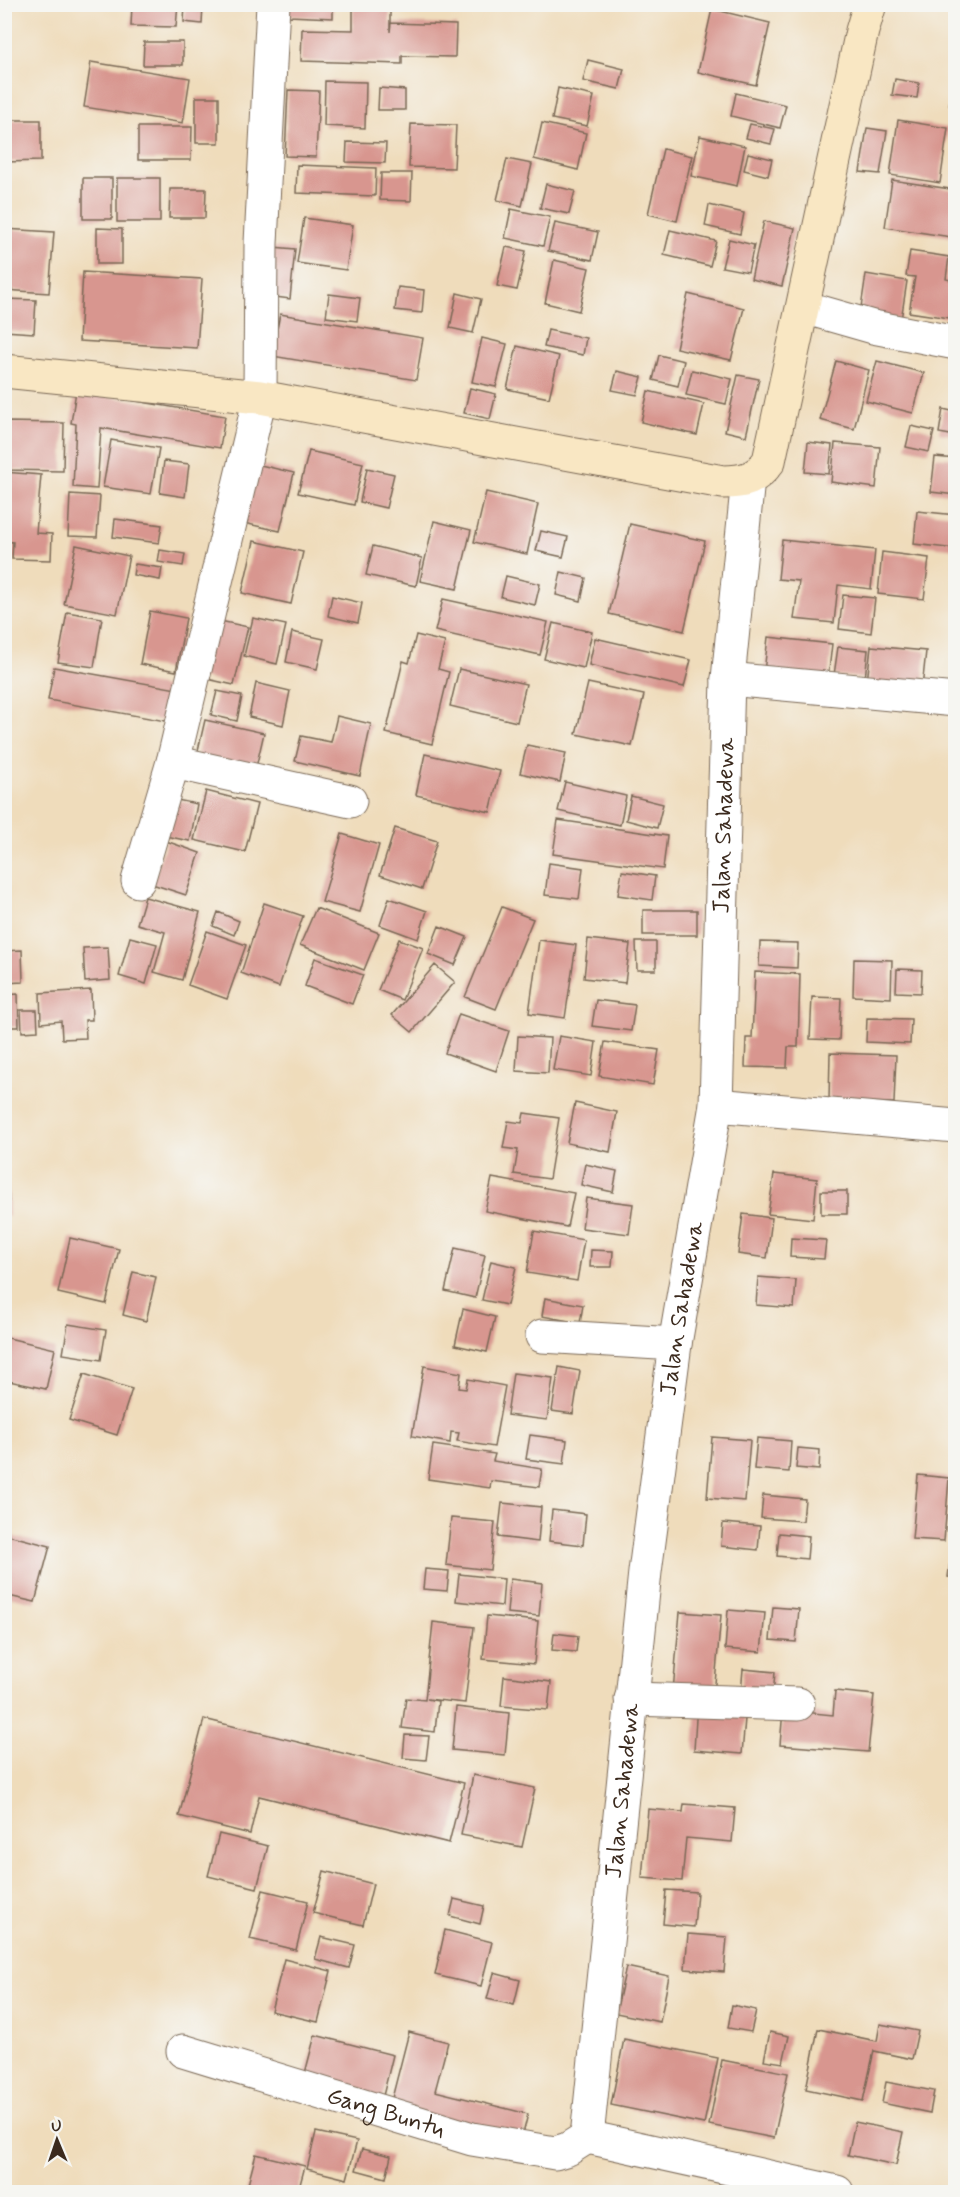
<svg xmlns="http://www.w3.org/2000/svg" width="960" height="2197" font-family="Mynerve,sans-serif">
	<rect width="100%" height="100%" fill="#f6f6f2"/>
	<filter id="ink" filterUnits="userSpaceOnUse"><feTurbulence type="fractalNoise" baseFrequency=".0167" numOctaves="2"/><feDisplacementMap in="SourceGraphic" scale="12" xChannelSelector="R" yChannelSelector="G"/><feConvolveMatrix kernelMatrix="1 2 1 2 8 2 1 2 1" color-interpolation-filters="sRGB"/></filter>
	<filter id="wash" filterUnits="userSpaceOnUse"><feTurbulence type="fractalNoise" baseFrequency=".008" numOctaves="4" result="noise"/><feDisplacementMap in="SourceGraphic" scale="24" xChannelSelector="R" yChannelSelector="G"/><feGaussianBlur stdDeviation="1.35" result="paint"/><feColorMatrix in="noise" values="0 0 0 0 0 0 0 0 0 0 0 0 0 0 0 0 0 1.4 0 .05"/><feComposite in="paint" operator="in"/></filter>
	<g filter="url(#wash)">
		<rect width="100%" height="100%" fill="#efdcbb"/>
		<g id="blocks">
			<!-- building -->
			<path fill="#d8968f" d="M132 4H178L176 27 131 26Z
				M185 4H203L202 24 184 22Z
				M289 4H333V18L289 16Z
				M353 4H390V32L391 23 456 25 455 57 402 56V64L301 61 302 29 353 30Z
				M712 9 770 23 756 85 698 72Z
				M144 42H183V65H143Z
				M588 60 624 69 619 89 583 81Z
				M91 62 190 78 183 123 84 107Z
				M954 76H956V106L949 105Z
				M895 79 919 83 917 98 892 95Z
				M325 81 366 82 365 128 324 126Z
				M379 88 405 90V110H378Z
				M558 88 594 96 587 126 552 119Z
				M288 90 319 91 316 157 285 156Z
				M736 93 786 105 780 128 731 116Z
				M196 97H219V143H196Z
				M5 120H41V161L5 162Z
				M898 120 948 128 940 183 890 175Z
				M542 123 586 133 578 170 534 159Z
				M411 124 456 125 454 168 409 167Z
				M750 124 775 129 771 144 746 138Z
				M138 127H192L191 160H138Z
				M867 128 887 131 880 174 860 172Z
				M700 136 745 146 737 186 691 176Z
				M347 142 386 143 385 163 346 162Z
				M663 149 692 156 677 221 648 214Z
				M748 153 772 159 768 176 744 170Z
				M507 159 532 164 522 206 497 200Z
				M297 165 376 168 375 196 296 193Z
				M381 173H412L411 201 380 200Z
				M83 178H112V219H83Z
				M117 178H160V222H117Z
				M892 180 956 190V210L951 237 885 227Z
				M546 184 575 191 569 214 540 208Z
				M170 189H206L205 218H169Z
				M709 205 744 213 740 234 705 226Z
				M511 209 550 217 543 246 505 238Z
				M304 218 353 225 346 270 297 263Z
				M764 221 795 228 782 286 751 279Z
				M555 223 598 232 592 260 548 251Z
				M97 228 122 229V264H97Z
				M4 229 54 232 49 293 4 290Z
				M670 230 716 241 710 266 664 255Z
				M729 239 754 245 748 272 722 267Z
				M273 247 295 249 290 299 268 296Z
				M506 247 526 251 517 290 497 286Z
				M910 251 949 257 946 279 955 281 949 318 909 312 915 277 906 276Z
				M554 260 589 268 579 311 545 303Z
				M83 272 202 279 197 348 79 341Z
				M866 274 907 281 901 320 860 314Z
				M398 287 424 290 422 313 395 310Z
				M457 293 481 299 473 333 450 328Z
				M329 294 360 298 357 321 326 317Z
				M688 294 744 308 731 360 676 348Z
				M4 299 36 300 34 333 4 331Z
				M280 314 423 338 416 380 272 356Z
				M548 330 586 338 583 355 544 347Z
				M482 338 507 344 496 387 472 382Z
				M517 346 559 356 549 398 507 389Z
				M659 355 684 361 678 386 653 380Z
				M836 361 869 370 854 429 820 420Z
				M877 361 924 373 913 413 866 401Z
				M692 370 732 379 726 404 686 395Z
				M617 371 642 377 637 395 612 390Z
				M738 375 759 379 746 436 725 431Z
				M470 388 496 394 490 419 464 413Z
				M76 391 225 416 220 448 101 428 97 489 73 487 76 424 71 423Z
				M648 391 704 404 697 435 641 422Z
				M943 409 956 412V436L939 433Z
				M4 422 64 423 63 471 4 470Z
				M911 426 934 431 929 452 906 447Z
				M111 440 159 448 151 494 103 487Z
				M808 442 832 445 829 474 805 472Z
				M835 443 880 447 876 488 831 482Z
				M309 451 363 463 354 505 298 493Z
				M935 457 956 459V495L931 492Z
				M164 461 189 464 185 497 160 493Z
				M248 462 294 473 280 531 234 521Z
				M367 468 394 474 386 508 360 502Z
				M4 472 41 475 36 533 52 534 51 560 12 559 13 542 4 541Z
				M486 492 538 504 527 554 474 542Z
				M70 494 100 496 97 537 68 536Z
				M917 511 956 515V549L914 544Z
				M115 519 162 525 159 543 113 537Z
				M434 521 471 530 457 589 420 581Z
				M630 524 705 541 684 631 609 614Z
				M541 531 568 537 563 557 536 551Z
				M782 540 875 550 871 589 838 585 834 623 794 619 799 581 778 579Z
				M254 541 303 552 291 604 242 593Z
				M76 545 129 556 117 614 64 604Z
				M373 546 422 558 416 586 366 575Z
				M160 550 185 554 183 566 158 562Z
				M882 552 929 558 924 599 878 594Z
				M135 564 162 568 160 580 133 575Z
				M561 572 586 578 581 601 556 595Z
				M506 576 540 584 535 605 501 597Z
				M843 595 875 598 871 633 839 629Z
				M332 596 362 603 358 623 328 616Z
				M443 599 548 622 540 655 435 631Z
				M150 611 186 618 176 671 140 664Z
				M67 612 102 618 94 667 58 662Z
				M253 618 286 625 277 664 244 656Z
				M211 619 248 627 234 685 198 677Z
				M553 623 592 632 584 668 544 659Z
				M292 632 324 639 317 669 286 662Z
				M416 635 445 642 438 669 449 672 432 744 386 733 403 661 409 663Z
				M768 637 832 644 828 679 764 672Z
				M595 638 691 660 684 687 589 665Z
				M871 646 926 651 922 688 867 683Z
				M838 647 868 650 865 679 834 675Z
				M54 667 177 689 171 722 48 700Z
				M459 669 526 684 517 722 450 706Z
				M256 683 290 691 283 725 249 717Z
				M588 683 644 695 632 746 576 734Z
				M217 691 242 696 237 721 211 715Z
				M337 716 371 724 360 776 295 761 301 736 331 742Z
				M205 720 264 733 255 772 196 759Z
				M527 745 566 753 560 782 520 773Z
				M425 754 500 771 490 812 416 795Z
				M565 782 626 796 620 825 558 811Z
				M206 791 257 804 245 852 194 840Z
				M631 796 663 804 657 828 626 820Z
				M167 798 197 804 190 841 160 835Z
				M558 820 667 836 663 869 553 854Z
				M395 828 437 841 422 889 380 875Z
				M342 834 379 845 360 912 322 902Z
				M166 841 200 853 186 895 152 884Z
				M549 863 583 868 579 899 545 895Z
				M622 871 655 876 652 900 618 895Z
				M145 897 200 912 182 980 154 972 165 932 137 924Z
				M389 898 427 911 418 939 380 925Z
				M264 903 303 916 279 987 241 973Z
				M502 907 533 919 496 1009 465 997Z
				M316 908 379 933 364 970 300 945Z
				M643 910H697V935H643Z
				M218 912 239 921 234 935 213 926Z
				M439 926 467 937 455 965 428 954Z
				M207 931 246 945 227 999 188 985Z
				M130 937 157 944 146 984 119 976Z
				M399 939 423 948 402 1000 378 990Z
				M588 939 630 944 625 983 584 978Z
				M539 940 576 945 565 1018 529 1013Z
				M636 942H656V970H637Z
				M760 942 798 943 797 968 759 966Z
				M108 947 110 980 85 982 83 948Z
				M22 950 23 982 4 983V951Z
				M315 958 363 975 352 1004 305 986Z
				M854 959 892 960 891 998 853 996Z
				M435 965 455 982 412 1032 392 1015Z
				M897 969 922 970 921 993 896 992Z
				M755 972 800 974 798 1047H788L787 1068 745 1067 746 1038H752Z
				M91 990 92 1020H85L86 1038 62 1039 61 1021 41 1023 40 993Z
				M18 994 19 1027H4V995Z
				M812 997 841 998 839 1040 810 1039Z
				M596 1000 635 1005 631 1031 592 1026Z
				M21 1010H37L38 1031 22 1032Z
				M459 1014 509 1031 496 1071 445 1053Z
				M867 1018 911 1019 910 1044 866 1042Z
				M518 1036 550 1038 548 1073 516 1071Z
				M559 1036 596 1042 591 1076 553 1070Z
				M605 1042 659 1050 653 1085 599 1076Z
				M830 1053 896 1055 894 1103 829 1101Z
				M575 1103 617 1112 610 1152 567 1143Z
				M524 1113 559 1118 549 1179 514 1174 518 1150 503 1148 508 1121 522 1123Z
				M585 1164 617 1171 613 1192 581 1185Z
				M774 1174 817 1179 813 1219 768 1214Z
				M492 1178 574 1193 567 1227 485 1211Z
				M4 1184H8L9 1216H4Z
				M821 1191H847V1214H821Z
				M586 1198 633 1204 629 1234 582 1228Z
				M743 1214 772 1218 767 1258 738 1254Z
				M534 1231 584 1240 577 1281 527 1273Z
				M70 1238 119 1249 106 1304 58 1293Z
				M791 1238 826 1240 824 1259 790 1257Z
				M455 1248 485 1255 475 1298 445 1291Z
				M591 1250 613 1251 612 1267H590Z
				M491 1261 516 1267 507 1305 482 1300Z
				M133 1272 156 1277 146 1321 123 1315Z
				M758 1277 796 1280 794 1308 756 1305Z
				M545 1298 583 1305 580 1323 542 1316Z
				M463 1309 495 1317 487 1352 455 1345Z
				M68 1324 106 1330 101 1360 63 1354Z
				M4 1337 55 1349 46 1389 4 1380Z
				M424 1366 461 1373 459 1388 466 1389 468 1379 505 1386 494 1447 457 1441 459 1433 451 1432 450 1443 412 1436Z
				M559 1367 580 1371 573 1414 552 1411Z
				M513 1373 553 1378 547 1420 507 1415Z
				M84 1374 132 1389 117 1435 69 1420Z
				M530 1435 567 1440 564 1464 526 1459Z
				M712 1437 750 1440 745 1501 707 1498Z
				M757 1438 791 1441 789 1472 754 1469Z
				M433 1445 495 1454 493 1461 542 1469 539 1487 491 1481 490 1488 428 1479Z
				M798 1448 820 1450 819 1470 796 1468Z
				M918 1475 949 1478 944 1541 912 1539Z
				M763 1495 805 1499 803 1521 761 1518Z
				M502 1503 541 1507 538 1542 498 1537Z
				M552 1510 586 1514 583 1545 549 1541Z
				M451 1518 495 1522 490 1570 446 1565Z
				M723 1523 760 1526 758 1550 721 1546Z
				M779 1533 809 1536 807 1559 777 1556Z
				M4 1534 50 1546 35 1602 4 1595Z
				M951 1554 956 1555V1578L948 1577Z
				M425 1569 449 1571 447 1591 423 1589Z
				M459 1574 504 1579 502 1606 456 1601Z
				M510 1579 542 1583 539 1616 507 1613Z
				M773 1607 799 1609 796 1642 770 1640Z
				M728 1610 765 1613 761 1652 725 1649Z
				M680 1612 721 1615 714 1695 673 1691Z
				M487 1616 538 1621 534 1664 483 1659Z
				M433 1622 474 1627 465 1703 427 1699 438 1701 435 1732 402 1728 406 1698 425 1700Z
				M554 1633 578 1636 576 1652 552 1650Z
				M743 1669 775 1672 773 1696 741 1693Z
				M504 1676 551 1682 548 1710 501 1706Z
				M835 1691 874 1695 868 1752 780 1745 783 1710 833 1715Z
				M697 1703 746 1707 742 1754 694 1750Z
				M456 1707 509 1713 505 1755 452 1750Z
				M204 1719 464 1783 449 1843 259 1796 250 1834 179 1816Z
				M405 1735 429 1736 426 1760 403 1758Z
				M473 1775 535 1788 522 1847 461 1835Z
				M684 1804 735 1808 732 1842 686 1838 682 1881 642 1878 648 1809 683 1812Z
				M219 1834 268 1846 257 1888 208 1876Z
				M324 1871 373 1884 363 1925 313 1913Z
				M263 1890 308 1901 296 1950 250 1939Z
				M666 1890 697 1892 694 1927 663 1924Z
				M454 1899 484 1906 480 1924 450 1916Z
				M445 1930 492 1942 481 1986 435 1975Z
				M688 1934 727 1937 724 1972 685 1969Z
				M321 1937 355 1945 349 1968 315 1959Z
				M284 1959 331 1971 318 2022 271 2011Z
				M626 1967 669 1976 660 2022 616 2013Z
				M494 1973 520 1980 514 2005 487 1999Z
				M732 2005 756 2010 751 2032 728 2028Z
				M880 2024 918 2031 912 2059 874 2051 863 2101 806 2089 818 2029 877 2041Z
				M409 2032 448 2042 435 2091 528 2114 521 2142 389 2110Z
				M770 2032 789 2036 783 2063 764 2060Z
				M315 2035 393 2055 382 2100 303 2081Z
				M624 2039 718 2058 704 2124 611 2105Z
				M722 2060 788 2073 774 2138 709 2125Z
				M886 2082 934 2091 930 2113 882 2103Z
				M855 2122 903 2132 896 2165 848 2155Z
				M316 2132 357 2141 347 2179 307 2169Z
				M362 2149 391 2156 386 2178 356 2170Z
				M256 2154 305 2166 298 2192H246Z"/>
		</g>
	</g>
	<g filter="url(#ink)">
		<use href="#blocks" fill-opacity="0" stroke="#7a6855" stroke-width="1.5"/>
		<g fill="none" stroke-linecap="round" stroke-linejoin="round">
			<!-- minor casing -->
			<g stroke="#7a6855" stroke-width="35">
				<g id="minor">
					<path d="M803 307 873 327 956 343"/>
					<path d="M728 679 956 700"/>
					<path d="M173 762 350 801"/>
					<path d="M138 881 173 762 260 397 261 243 273 4"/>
					<path d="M716 1105 956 1126"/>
					<path d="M542 1336 675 1344"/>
					<path d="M631 1699 798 1704"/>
					<path id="s1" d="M183 2051 472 2139 555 2153 568 2149 587 2137"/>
					<path id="s2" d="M587 2137 645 1572 675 1344 716 1105 728 679 748 479"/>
					<path d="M587 2137 837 2192"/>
				</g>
			</g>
			<!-- secondary casing -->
			<g stroke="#7a6855" stroke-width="35">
				<path id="secondary" d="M4 371 260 397 723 482C745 482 756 479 769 461L862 31 870 4"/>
			</g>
			<!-- minor -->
			<use href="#minor" stroke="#fff" stroke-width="33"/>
			<!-- secondary -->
			<use href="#secondary" stroke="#f9e7c3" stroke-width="33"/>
		</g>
	</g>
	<g text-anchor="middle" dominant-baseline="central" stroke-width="4.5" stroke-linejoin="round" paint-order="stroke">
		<!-- street labels -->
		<g font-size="24" fill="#3b2a1e" stroke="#f6f6f2">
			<text stroke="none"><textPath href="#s2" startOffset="1320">Jalan Sahadewa</textPath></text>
			<text stroke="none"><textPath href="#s2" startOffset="834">Jalan Sahadewa</textPath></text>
			<text stroke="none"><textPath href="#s2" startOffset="348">Jalan Sahadewa</textPath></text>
			<text stroke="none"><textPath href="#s1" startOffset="212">Gang Buntu</textPath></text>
		</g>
	</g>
	<!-- margin -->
	<rect width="960" height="2197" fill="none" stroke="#f6f6f2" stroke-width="24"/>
	<!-- north arrow -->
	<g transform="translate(57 2140) rotate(358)" stroke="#f6f6f2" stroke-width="4.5" paint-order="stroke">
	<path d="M0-4.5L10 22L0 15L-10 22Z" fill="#3b2a1e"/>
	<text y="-9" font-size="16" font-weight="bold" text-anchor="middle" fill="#3b2a1e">U</text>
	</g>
</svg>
